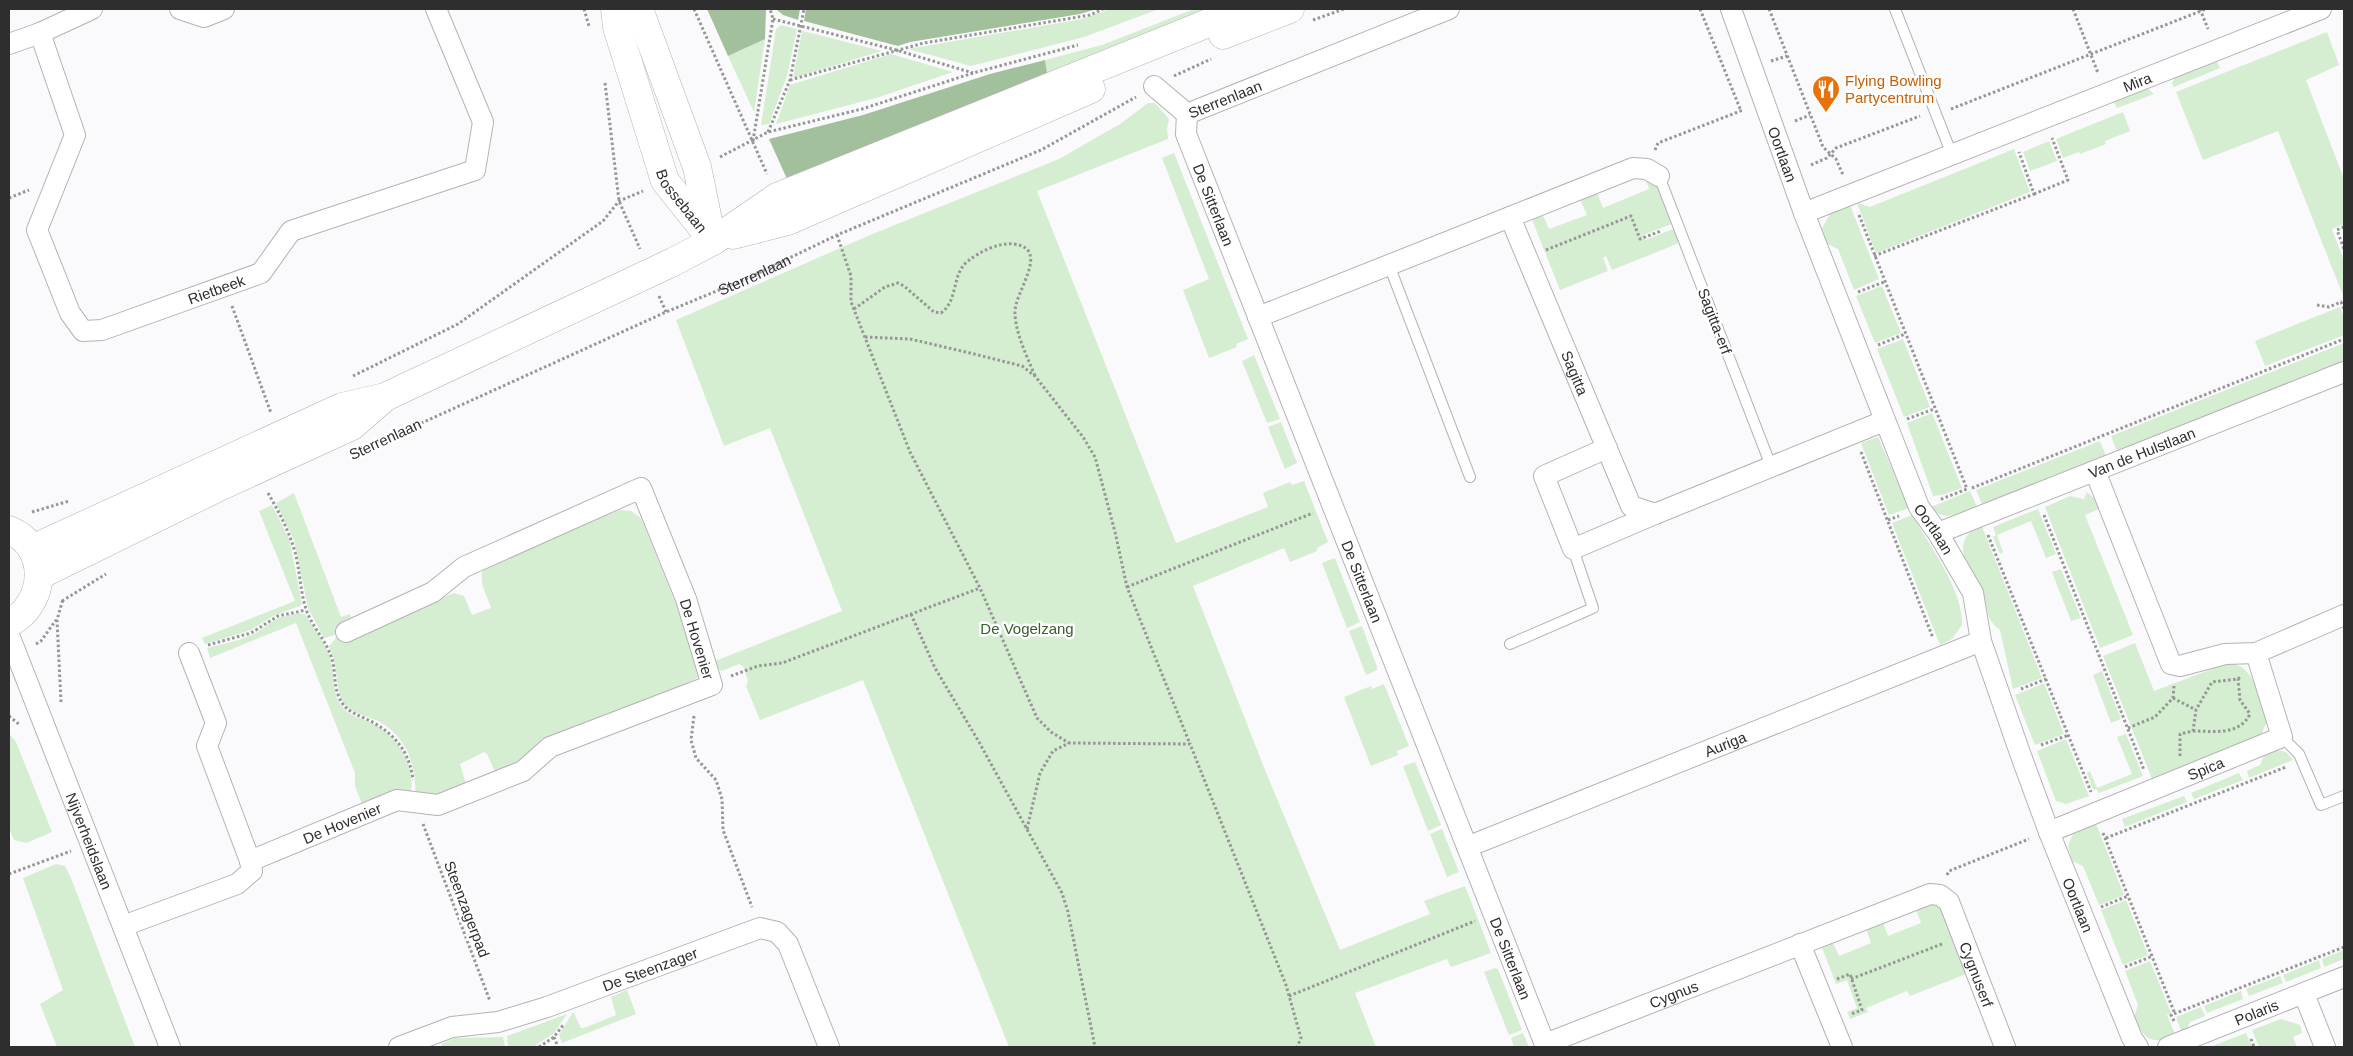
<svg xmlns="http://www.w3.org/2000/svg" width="2353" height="1056" font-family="Helvetica,sans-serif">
	<rect width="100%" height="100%" fill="#fafafc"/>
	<!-- green -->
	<path fill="#d5edd0" d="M1110 9H1159L1084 37 971 66 908 49 1082 19Z
		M1194 9H1223L1048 79 1045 60 1102 45Z
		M781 25 797 29 787 76 769 124 761 125 776 29Z
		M802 31H803L882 51 793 78Z
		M2327 32 2339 65 2306 80 2344 179V224L2332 229 2344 261V298L2278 131 2203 160 2176 92Z
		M765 39 754 112 728 56Z
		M891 54 953 72 876 98 776 124 790 85Z
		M2216 60 2220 68 2174 87 2172 84 2175 76Z
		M2146 87 2154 94 2117 108 2113 100Z
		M1148 103H1155L1169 119 1167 128 1168 139 1037 191 1176 543 1268 507 1263 493 1290 482 1292 485 1304 481 1328 542 1317 548V551L1290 562 1284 548 1193 586 1265 770 1340 950 1430 914 1424 901 1465 886 1491 953 1451 967 1447 959 1355 993 1376 1047H1009L863 680 760 720 746 686 748 681 743 666 739 664 722 671 718 669 715 661 842 611 770 428 724 446 676 320 870 235 1059 159 1120 124Z
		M2123 112 2130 131 2105 141 2106 144 2080 154 2079 152 2063 158 2056 139Z
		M2049 141 2057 161 2030 171 2023 152Z
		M2014 149 2030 192 1876 253 1857 203 1870 207Z
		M1174 153 1248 339 1236 344 1237 347 1209 358 1183 290 1209 279 1162 158Z
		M1654 176 1674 223 1643 235 1645 240 1676 228 1680 239 1679 243 1612 270 1606 256 1603 258 1608 271 1560 290 1531 217 1542 213 1549 229 1587 215 1579 197 1596 190 1603 208 1649 189 1646 179Z
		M1850 205 1879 279 1854 290 1838 249 1826 243 1822 228 1830 214Z
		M1882 286 1901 333 1875 343 1856 296Z
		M2340 307 2344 317V335L2265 366 2255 341Z
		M1903 339 1930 407 1904 417 1877 349Z
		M2344 343V361L2117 451 2111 436Z
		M1254 355 1280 419 1267 423 1242 361Z
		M1932 413 1962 488 1942 495 1933 496 1907 423Z
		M1281 422 1297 463 1285 469 1268 427Z
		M1878 437 1909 508 1889 515 1861 443Z
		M2100 441 2106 456 1982 504 1976 490Z
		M1970 491 1977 507C1962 513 1943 523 1931 507Z
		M2087 492 2096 500 2099 509 2085 515 2133 635 2100 648 2045 507 2070 496 2084 499Z
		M294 493 341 617 350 614 351 619C345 630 336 636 324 638L308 608 294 540 276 503Z
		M272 505 290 541 302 605 273 616 251 630 205 644 202 638 295 601 259 511Z
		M2038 509 2056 554 2046 558 2031 521 1997 535 2003 552 2000 554 1993 537 1996 535 1993 527Z
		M620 510 631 511 641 518 700 664V674L697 678 522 763 495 772 487 754 484 752 460 764 466 784 440 796 415 794C417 765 406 737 380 722 367 715 352 715 343 702 335 688 338 664 329 646L336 638 347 633 350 635 454 593 464 596 472 615 491 608C487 594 476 579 485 566Z
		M1912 515C1929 544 1964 592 1962 625L1952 639 1940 645 1892 523Z
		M1981 524 2042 678 2013 689 2000 630C1983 616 1991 613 1982 594 1971 568 1946 544 1981 524Z
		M1335 558 1360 622 1347 628 1322 563Z
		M2061 569 2081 618 2071 621 2052 572Z
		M299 613 305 614C313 628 325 642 330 657 335 674 331 694 343 708 352 718 366 719 377 726 400 739 415 767 411 793L362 804 355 786V773L296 623 210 658 207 648 239 640 256 633 278 618Z
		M1362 626 1377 667V670L1366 675 1349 631Z
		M2135 643 2154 691 2228 663C2255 664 2260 699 2267 721L2262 733 2257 737 2152 779 2103 656Z
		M2102 671 2121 719 2111 723 2093 675Z
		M2044 683 2064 734 2035 745 2015 695Z
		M1384 684 1409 746 1397 751 1398 755 1371 766 1344 697 1371 686 1372 689Z
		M9 733 16 742 52 832 26 843 14 840 9 828Z
		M2126 734 2143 776 2099 793 2096 789 2093 790 2087 773 2090 771 2097 788 2132 774 2117 737Z
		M2066 739 2089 796 2066 804 2056 801 2037 751Z
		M2275 750 2286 752 2293 760 2249 778 2247 771 2260 765 2265 753Z
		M1415 762 1441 825 1428 831 1403 766Z
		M2239 773 2243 780 2194 799 2191 793Z
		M2184 796 2187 802 2125 827 2122 819Z
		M2095 821 2124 895 2099 905 2083 866 2072 861 2068 846 2074 831Z
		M1442 829 1459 872 1447 877 1430 834Z
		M56 864 65 866 71 878 135 1047H57L40 1004 63 990 23 878Z
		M2126 900 2148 955 2123 965 2101 910Z
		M1927 902 1939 904 1971 972 1910 996 1907 991 1866 1008 1868 1012 1850 1019 1847 1012 1857 1008 1847 980 1836 984 1821 945 1832 941 1839 956 1871 943 1865 926 1882 920 1888 936 1921 923 1915 907Z
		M2344 950V959L2324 967 2322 959Z
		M2319 960 2321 968 2286 982 2283 975Z
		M2150 961 2171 1013 2167 1015 2176 1036C2151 1045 2144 1040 2134 1017L2138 1005 2125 971Z
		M1495 968 1498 969 1522 1030 1509 1035 1484 972Z
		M2280 976 2283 983 2249 996 2246 989Z
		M627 990 636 1014 562 1043 559 1035 573 1012 581 1028H584L616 1015 611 997Z
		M2241 991 2243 999 2207 1013 2204 1006Z
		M2201 1007 2205 1016 2190 1022 2186 1031 2182 1033 2176 1017Z
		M567 1014 554 1033 533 1047H508L507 1036Z
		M2281 1019 2300 1025 2302 1033 2293 1037 2297 1047H2259L2252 1030Z
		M1523 1033 1529 1047H1514L1511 1038Z
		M2246 1033 2252 1047H2210Z
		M503 1037 505 1047H443L441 1044 455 1038Z"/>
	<!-- forest -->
	<path fill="#a3c09c" d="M707 9H766L765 39 728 56Z
		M776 9H800L798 20 783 15Z
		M806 9H1097L1080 14 910 42 898 46 804 21Z
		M1045 60 1048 79 910 128 787 179 769 139 863 115 990 74Z"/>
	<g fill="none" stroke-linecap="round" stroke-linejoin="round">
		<!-- lane casing -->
		<g stroke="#b3b3b5" stroke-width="12">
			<path id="lane" d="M1895 9 1952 155
				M1659 176 1771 466
				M1389 265 1470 477
				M1510 644 1593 608 1573 549
				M2282 737 2299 754 2321 805 2344 796"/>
		</g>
		<!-- street casing -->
		<g stroke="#b3b3b5" stroke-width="22">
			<g id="street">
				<path d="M180 9 204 17 224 9"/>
				<path id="s2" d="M1731 9 1804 213 1919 507 1938 533 1973 593 1981 641 2020 753 2049 832 2132 1038 2138 1047"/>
				<path id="s3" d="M40 33 75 135 37 230 70 313 83 331 102 330 261 273 291 231 475 170 483 122 436 9"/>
				<path d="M9 44 40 33 92 9"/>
				<path id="s4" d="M1154 86 1187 114 1449 9"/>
				<path id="s5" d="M1187 114 1186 134 1546 1047"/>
				<path id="s6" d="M1804 213 2321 9"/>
				<path d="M1510 217 1633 168 1647 169 1659 176"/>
				<path id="s7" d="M1258 317 1510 217 1631 506 1655 514 1884 421"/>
				<path d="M1607 448 1544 476 1573 549 1655 514"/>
				<path d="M2095 471 2171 664 2180 666 2225 654 2256 653 2344 615"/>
				<path id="s8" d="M1938 533 2344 372"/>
				<path id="s9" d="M9 635 170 1047"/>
				<path d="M189 653 216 723 207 746 250 861"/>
				<path id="s10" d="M2049 832 2282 737 2256 653"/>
				<path id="s11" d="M1467 847 1981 641"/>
				<path id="s12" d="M123 926 237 884 252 871 250 861 397 800 438 805 523 771 550 747 712 685 686 599 641 488 464 567 433 592 346 632"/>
				<path d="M1800 944 1842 1047"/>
				<path d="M2304 994 2325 1047"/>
				<path id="s13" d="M1545 1044 1930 894 1940 895 1949 902 2005 1047"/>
				<path id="s14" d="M399 1047 452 1027 498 1022 547 1007 760 928 777 932 788 944 829 1047"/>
				<path id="s15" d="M2168 1047 2344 977"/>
			</g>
		</g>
		<!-- secondary casing -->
		<g stroke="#b3b3b5" stroke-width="29">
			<g id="secondary">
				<path id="s16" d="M615 9 617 27 665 181 713 241"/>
				<path d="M639 9 697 167 711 235"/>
				<path d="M1223 35 1290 9"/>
				<path d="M733 235 788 221 1091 89"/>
				<path d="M9 530C51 547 46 605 9 623"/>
				<path d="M32 549 342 407 385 397 673 262 713 241 777 197 1243 9"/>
				<path d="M40 575 219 487 352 426 382 400"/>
			</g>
		</g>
		<!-- path -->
		<g stroke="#969697" stroke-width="3" stroke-dasharray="2.5 2.5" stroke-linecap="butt">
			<path d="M584 9 589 26"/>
			<path d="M694 9 767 174"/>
			<path d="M1700 9 1741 111"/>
			<path d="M1769 9 1823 147 1836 159 1843 175"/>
			<path d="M2073 9 2098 73"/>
			<path d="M2200 9 2208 29"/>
			<path d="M773 19 896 50 973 73"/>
			<path d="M1313 20 1344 9"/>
			<path d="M1771 61 1787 56"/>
			<path d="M1174 76 1211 59"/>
			<path d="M790 80 924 43 1090 15 1103 9"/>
			<path d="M605 83 619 201 640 249"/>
			<path d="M1951 109 2206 9"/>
			<path d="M1795 121 1810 115"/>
			<path d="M768 132 790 80 804 9"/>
			<path d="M753 141 773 19 770 9"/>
			<path d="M1655 150 1658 143 1743 110"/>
			<path d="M720 157 768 132 862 109 973 73 1078 45"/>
			<path d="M1811 165 1827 158 1836 148 1920 116"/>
			<path d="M2034 194 2068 180 2052 138"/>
			<path d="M9 198 29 190"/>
			<path d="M1859 215 1967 489 1939 500"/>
			<path d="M2344 227 2337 230 2344 249"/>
			<path d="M837 235 851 276V302L910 452 980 588 1037 718 1051 732 1069 743"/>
			<path d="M1546 250 1631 216 1640 239 1661 231"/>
			<path d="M1874 256 2034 194 2019 152"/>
			<path d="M1858 292 1884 282"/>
			<path d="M659 296 666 312"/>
			<path d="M2317 305 2329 307 2341 302 2344 309"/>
			<path d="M232 306 271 413"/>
			<path d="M854 309 885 287 898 283 904 286 934 312 941 313C959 300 951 274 968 261 979 252 999 242 1014 244 1052 249 1013 293 1015 314 1016 335 1027 356 1035 376"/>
			<path d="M865 337 910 339 970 353 1022 366 1035 376 1083 437 1095 457 1115 532 1127 587 1190 744"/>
			<path d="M1878 345 1905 334"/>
			<path d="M353 376 458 324 603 221 619 201 643 191"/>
			<path d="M1907 419 1934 409"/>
			<path id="s1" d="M371 446 666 312 748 278 837 235 1041 150 1136 97"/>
			<path d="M1861 452 1933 638"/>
			<path d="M1972 488 2344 339"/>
			<path d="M268 493C279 512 289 531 295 552 300 571 300 590 306 609 311 625 325 639 331 656 336 669 333 684 339 697 345 713 360 715 374 723 397 736 410 754 413 780"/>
			<path d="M32 512 69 501"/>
			<path d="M2044 515 2144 770"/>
			<path d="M1888 520 1899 516"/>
			<path d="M1988 535 2091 792"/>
			<path d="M1127 587 1313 513"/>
			<path d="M62 601 106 574"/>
			<path d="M911 614 935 668 979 742 1062 893 1068 912 1095 1047"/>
			<path d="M36 644 41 641 56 620"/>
			<path d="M208 645 251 633 278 616 306 610"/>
			<path d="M731 676 758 666 782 663 980 588"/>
			<path d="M2021 689 2046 679"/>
			<path d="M2173 698 2196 710"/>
			<path d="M61 702 57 620 63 599"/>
			<path d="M9 716 20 725"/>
			<path d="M694 716 691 740 696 758 716 780 722 799 723 830 752 907"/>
			<path d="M2128 728 2155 717 2173 698 2174 686"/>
			<path d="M2193 731C2214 731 2239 736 2250 714L2240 700 2238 679"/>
			<path d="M2041 745 2069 735"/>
			<path d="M2180 756V734L2193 731 2196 710 2212 682 2238 679 2240 677"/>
			<path d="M423 824 490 1001"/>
			<path d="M1027 829 1040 773 1053 751 1069 743 1190 744 1286 985 1301 1038 1297 1047"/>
			<path d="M2103 833 2175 1014"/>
			<path d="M2106 838 2286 767"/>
			<path d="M9 874 71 851"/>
			<path d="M1947 875 1949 871 2029 839"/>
			<path d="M2101 907 2128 896"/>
			<path d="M2125 967 2153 956"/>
			<path d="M1837 979 1850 974 1862 1010 1851 1014"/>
			<path d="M1851 979 1942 944"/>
			<path d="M1289 996 1475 921"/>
			<path d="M2174 1021 2171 1015 2344 947"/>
			<path d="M554 1037 558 1047"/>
			<path d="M2251 1039 2254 1047"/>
			<path d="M539 1047 554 1037 564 1024"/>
		</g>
		<!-- lane -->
		<use href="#lane" stroke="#fff" stroke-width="10"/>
		<!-- street -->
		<use href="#street" stroke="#fff" stroke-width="20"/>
		<!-- secondary -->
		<use href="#secondary" stroke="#fff" stroke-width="28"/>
	</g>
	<!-- icons -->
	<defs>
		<g id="restaurant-pin" transform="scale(1.4375)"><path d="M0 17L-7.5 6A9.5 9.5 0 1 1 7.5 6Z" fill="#e8710a" stroke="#fff"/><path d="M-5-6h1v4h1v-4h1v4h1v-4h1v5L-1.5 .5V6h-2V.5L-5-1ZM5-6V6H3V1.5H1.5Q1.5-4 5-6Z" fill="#fff"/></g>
	</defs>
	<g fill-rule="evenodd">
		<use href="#restaurant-pin" x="1826" y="89"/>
	</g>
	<g text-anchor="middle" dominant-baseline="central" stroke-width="5" stroke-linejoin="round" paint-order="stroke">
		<!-- food labels -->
		<g font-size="15" fill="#c56008" stroke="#fff" text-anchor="start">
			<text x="1845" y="80">Flying Bowling<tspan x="1845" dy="17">Partycentrum</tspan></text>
		</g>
		<!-- street labels -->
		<g font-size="15" fill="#2e2e2f" stroke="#fff">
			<text stroke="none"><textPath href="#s6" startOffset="358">Mira</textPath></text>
			<text stroke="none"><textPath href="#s4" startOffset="84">Sterrenlaan</textPath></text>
			<text stroke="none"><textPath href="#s2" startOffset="154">Oortlaan</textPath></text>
			<text stroke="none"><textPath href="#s16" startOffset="205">Bossebaan</textPath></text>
			<text stroke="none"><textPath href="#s5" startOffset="96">De Sitterlaan</textPath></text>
			<text stroke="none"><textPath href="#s1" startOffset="420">Sterrenlaan</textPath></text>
			<text stroke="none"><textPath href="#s3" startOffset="462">Rietbeek</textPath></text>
			<text transform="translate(1715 321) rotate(69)">Sagitta-erf</text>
			<text stroke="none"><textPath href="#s7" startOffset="440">Sagitta</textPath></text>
			<text transform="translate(385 439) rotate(-25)">Sterrenlaan</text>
			<text stroke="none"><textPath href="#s8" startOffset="219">Van de Hulstlaan</textPath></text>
			<text stroke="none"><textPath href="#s2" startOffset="559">Oortlaan</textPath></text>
			<text stroke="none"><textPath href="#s5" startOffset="501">De Sitterlaan</textPath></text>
			<text transform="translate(697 639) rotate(73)">De Hovenier</text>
			<text stroke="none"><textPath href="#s11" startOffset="278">Auriga</textPath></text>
			<text stroke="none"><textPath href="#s10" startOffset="169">Spica</textPath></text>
			<text stroke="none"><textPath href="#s12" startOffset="251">De Hovenier</textPath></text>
			<text stroke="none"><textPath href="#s9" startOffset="221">Nijverheidslaan</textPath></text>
			<text stroke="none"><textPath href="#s2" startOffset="964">Oortlaan</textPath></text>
			<text transform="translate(467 909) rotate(69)">Steenzagerpad</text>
			<text stroke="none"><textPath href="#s5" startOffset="906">De Sitterlaan</textPath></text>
			<text stroke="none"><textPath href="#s14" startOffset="264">De Steenzager</textPath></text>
			<text stroke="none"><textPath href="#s13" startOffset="512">Cygnuserf</textPath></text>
			<text stroke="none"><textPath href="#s13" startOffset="138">Cygnus</textPath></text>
			<text stroke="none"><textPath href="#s15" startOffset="95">Polaris</textPath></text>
		</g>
		<!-- park labels -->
		<g font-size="15" fill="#375f2d" stroke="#fff">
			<text x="1027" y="628">De Vogelzang</text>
		</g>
	</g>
	<!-- border -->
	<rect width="2353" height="1056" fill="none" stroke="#2e2e2f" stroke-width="20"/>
</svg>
